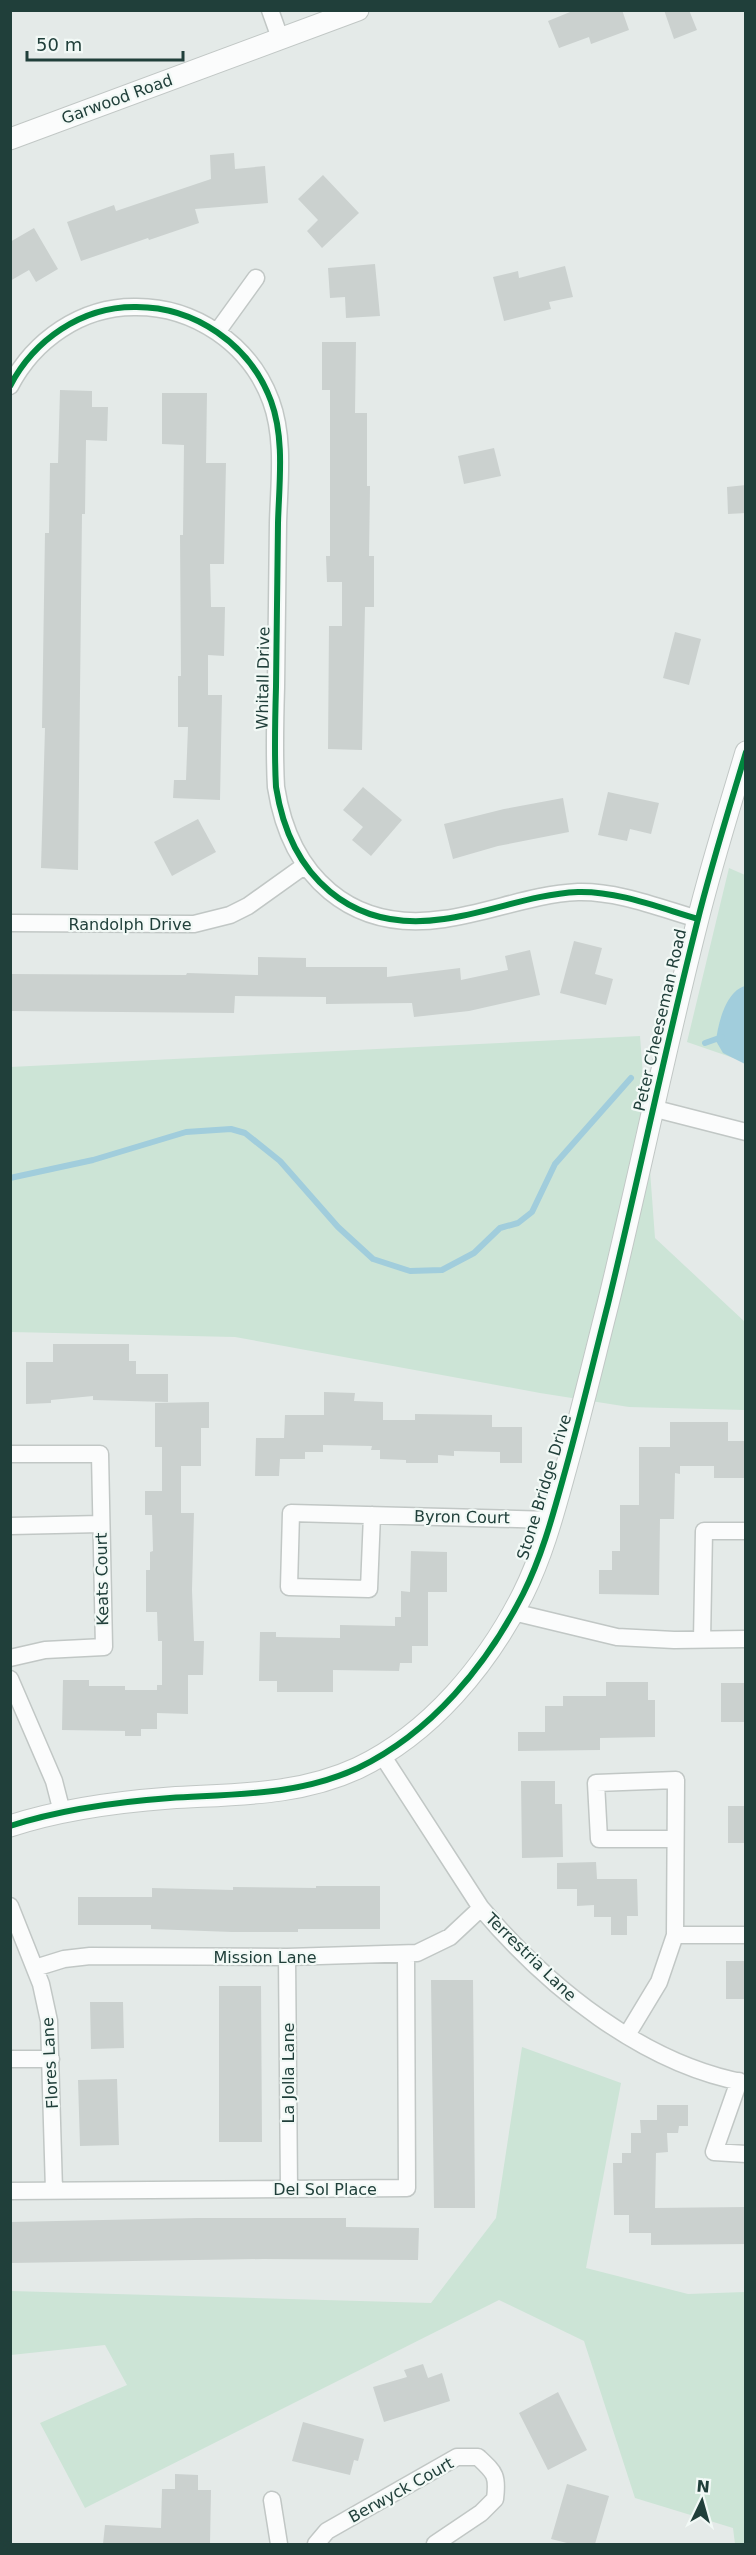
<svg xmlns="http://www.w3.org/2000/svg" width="756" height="2555" font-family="'DejaVu Sans',sans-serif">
	<rect width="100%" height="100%" fill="#e4eae8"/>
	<!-- green -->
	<path fill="#cce4d6" d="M729 868 745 875V1062L687 1042Z
		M640 1036 655 1238 745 1322V1410L629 1407 540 1393 235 1337 11 1332 10 1067Z
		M522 2047 621 2083 586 2268 688 2294 745 2292V2544H735L733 2528 635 2498 584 2341 499 2300 85 2508 40 2423 127 2385 105 2345 11 2355V2291L431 2303 496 2218Z"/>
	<!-- water -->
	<path fill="#a1cddc" d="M745 986H746L745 1064 723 1053 716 1041C718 1023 726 991 745 986Z"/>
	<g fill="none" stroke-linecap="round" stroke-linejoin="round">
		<!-- stream -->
		<path stroke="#a1cddc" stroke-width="6" d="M705 1043 722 1037
			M10 1178 93 1160 186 1132 231 1129 245 1133 280 1161 338 1227 373 1259 410 1271 442 1270 474 1253 500 1228 518 1223 532 1212 555 1164 631 1078"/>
	</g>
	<!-- building -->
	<path fill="#cbd1cf" d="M575 10H622L629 30 591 44 589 37 559 48 548 21Z
		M664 10H689L697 30 674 39Z
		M234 153 235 169 265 166 268 203 195 209 199 223 149 240 148 238 81 261 67 222 114 205 116 211 211 179 210 155Z
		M323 175 359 213 322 248 307 231 318 220 298 199Z
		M34 228 58 269 36 282 29 270 10 281V242Z
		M375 264 380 316 346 318 345 297 330 298 328 268Z
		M565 266 573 297 549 302 551 309 504 321 493 277 518 271 519 278Z
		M322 342H356L355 413H367V486H370L369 556H374V607H365L362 750 328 749 329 626H342V582H327L326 556H330V390H322Z
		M60 390 92 391V407H108L107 441 86 440 85 514H82L78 870 41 868 45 728H42L45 533H49L50 463H58Z
		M162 393H207L206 463H226L224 564H210L211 607H225L224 656 208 655V695H222L220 800 173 798 174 780H186L188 727H178V676H181L180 535H183L184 445 162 444Z
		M494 448 501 476 464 484 458 456Z
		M746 485V513L728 514 727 487Z
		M675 632 701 639 689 685 663 678Z
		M363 787 402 820 371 856 352 840 363 827 343 810Z
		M608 792 659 803 651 834 630 829 627 841 598 835Z
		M563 798 569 832 498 846 453 859 444 824 504 809Z
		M198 819 216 852 172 876 154 842Z
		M574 941 602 948 595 974 613 979 606 1005 560 993Z
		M530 950 540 995 469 1011 414 1017 412 1003 326 1004V997L235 996 234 1013 10 1011V974L186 975 187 973 258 975V957L306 958V967H387V977L460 968 461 980 508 970 505 956Z
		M53 1344H129V1361H136V1374H168V1402L93 1400V1396L51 1400V1403L26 1404V1362H53Z
		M324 1392 355 1393 354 1401 383 1402V1420H415V1414L492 1415V1427H522V1463H500V1452L454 1451V1456L438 1455V1463H406V1460L380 1459V1450H371L372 1446 323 1445V1452H305V1459H280L279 1476H255L256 1438H284L285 1415H324Z
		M209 1402V1428H201V1466H181V1513H194L192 1590 194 1641H204L203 1675H188V1714L157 1713V1729H141V1736H125V1731L62 1730 63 1680H89V1686H125V1690H157V1685H162V1641H158L157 1612H146V1570H150V1552L153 1551 152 1515H145V1491H162V1447H155V1403Z
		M670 1422H728V1441H746V1478H714V1466H680V1474L675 1473 674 1519H660L659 1595 599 1594V1570H612V1551H620V1505H639V1447H670Z
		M411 1551 447 1552V1592H428V1646H412V1663H400L399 1671 333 1670V1692H277V1681H259L260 1632H276V1637L340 1638V1625L395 1626V1617H401V1591L410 1592Z
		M606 1682H648V1700H655V1737L600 1738V1750L518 1751V1732H545V1706H563V1696H606Z
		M721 1683H746V1722H721Z
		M521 1781H555V1804H562L563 1857 522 1858Z
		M728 1806H746V1843H728Z
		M596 1862 597 1879H637L638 1916H627V1935H611V1917H594V1905L577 1906V1889H557V1863Z
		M316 1886H380V1929H298V1932H232L151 1929V1925H78V1897H152V1888L233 1890V1887L316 1888Z
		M726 1961H746V1999H726Z
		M431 1980H473L475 2208H434Z
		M219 1986H261L262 2142H219Z
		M90 2002H123L124 2048 91 2049Z
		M117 2079 119 2145 80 2146 78 2080Z
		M657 2105H688V2126H679L678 2133H667L668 2152 656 2153 655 2208 746 2207V2244L651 2245V2233H629V2215H614L613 2163H622V2153H631V2133H641L640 2120H657Z
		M197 2218H346V2227L419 2228 418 2260 263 2259 10 2263V2222Z
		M423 2364 428 2378 442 2373 450 2401 384 2422 373 2387 407 2377 404 2370Z
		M558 2392 587 2450 548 2470 519 2413Z
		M303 2422 364 2439 358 2461 354 2460 350 2475 292 2461Z
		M175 2474 198 2475V2490H211L210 2544H103L105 2525 161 2528 162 2489H175Z
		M567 2484 609 2496 595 2544H571L551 2539Z"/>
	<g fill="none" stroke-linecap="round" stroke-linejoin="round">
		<!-- minor casing -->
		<g stroke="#c1c7c5" stroke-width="19">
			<path id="minor" d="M270 10 280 38
				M217 332 256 278
				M10 386C34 340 81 307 134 307 194 306 250 344 271 401 285 439 279 484 278 523 277 578 277 632 276 687 275 720 274 753 276 787 290 876 350 933 444 919 489 913 532 894 578 892 618 891 660 908 698 919
				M10 923 194 924 230 915 248 906 304 866
				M652 1108 746 1132
				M10 1454H100L104 1647 45 1650 10 1658
				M372 1515 369 1589 289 1587 291 1513 552 1520
				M10 1526 101 1524
				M513 1612 617 1637 674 1640 746 1639
				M702 1640 704 1531H746
				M10 1679 54 1781 62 1812
				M382 1755 481 1908C547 1986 642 2064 746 2083
				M10 1906 41 1984 49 2021 54 2190
				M675 1935H746
				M287 1957 289 2189
				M35 1968 64 1959 90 1956 287 1957 417 1953 450 1937 481 1908
				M627 2035 659 1982 675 1935 676 1780 596 1783 599 1839H675
				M10 2059H51
				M739 2081 714 2152 746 2154
				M10 2191 407 2188 406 1955
				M272 2500 279 2544
				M316 2544 327 2531 457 2457H478C495 2473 498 2475 495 2499L481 2513 435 2544"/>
		</g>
		<!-- tertiary casing -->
		<g stroke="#c1c7c5" stroke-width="23">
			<path id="tertiary" d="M10 139 358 10
				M10 1826C62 1809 116 1802 170 1798 234 1794 298 1796 358 1768 431 1733 487 1665 523 1594 543 1554 554 1511 566 1468 581 1414 594 1359 608 1304 639 1177 665 1049 697 923 711 866 729 809 746 752"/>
		</g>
		<!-- minor -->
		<use href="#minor" stroke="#fbfcfc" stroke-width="16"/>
		<!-- tertiary -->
		<use href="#tertiary" stroke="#fbfcfc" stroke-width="21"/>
		<!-- cycleway casing -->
		<g stroke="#f2f9f6" stroke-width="10">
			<path id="cycleway" d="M10 386C34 340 81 307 134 307 194 306 250 344 271 401 285 439 279 484 278 523 277 578 277 632 276 687 275 720 274 753 276 787 290 876 350 933 444 919 489 913 532 894 578 892 618 891 660 908 698 919
				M10 1826C62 1809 116 1802 170 1798 234 1794 298 1796 358 1768 431 1733 487 1665 523 1594 543 1554 554 1511 566 1468 581 1414 594 1359 608 1304 639 1177 665 1049 697 923 711 866 729 809 746 752"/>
		</g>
		<!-- cycleway -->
		<use href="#cycleway" stroke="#00873e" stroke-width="6"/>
	</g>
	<g text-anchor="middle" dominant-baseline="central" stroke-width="4.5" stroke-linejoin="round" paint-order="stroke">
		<!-- street labels -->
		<g font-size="16" fill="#203f3a" stroke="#f2f9f6">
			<text transform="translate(117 99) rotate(-20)">Garwood Road</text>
			<text transform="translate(263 678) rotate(-89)">Whitall Drive</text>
			<text x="130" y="924">Randolph Drive</text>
			<text transform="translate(660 1020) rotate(-77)">Peter Cheeseman Road</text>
			<text transform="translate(544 1487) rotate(-73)">Stone Bridge Drive</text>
			<text transform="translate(462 1517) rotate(1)">Byron Court</text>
			<text transform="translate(102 1579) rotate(-91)">Keats Court</text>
			<text x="265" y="1957">Mission Lane</text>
			<text transform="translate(531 1957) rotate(44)">Terrestria Lane</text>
			<text transform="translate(50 2063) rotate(-93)">Flores Lane</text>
			<text transform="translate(288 2073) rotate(-90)">La Jolla Lane</text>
			<text x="325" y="2189">Del Sol Place</text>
			<text transform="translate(401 2490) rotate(-29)">Berwyck Court</text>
		</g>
	</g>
	<!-- border -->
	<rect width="756" height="2555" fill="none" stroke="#203f3a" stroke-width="24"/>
	<!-- north arrow -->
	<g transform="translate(702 2501) rotate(5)" stroke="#f2f9f6" stroke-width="4.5" paint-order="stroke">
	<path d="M0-4.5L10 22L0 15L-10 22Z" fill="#203f3a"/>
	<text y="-9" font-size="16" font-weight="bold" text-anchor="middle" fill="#203f3a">N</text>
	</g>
	<!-- scale -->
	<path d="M27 51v9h156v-9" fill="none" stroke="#203f3a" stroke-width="3"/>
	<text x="36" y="51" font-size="18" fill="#203f3a" stroke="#f2f9f6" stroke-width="4.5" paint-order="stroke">50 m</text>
</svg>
